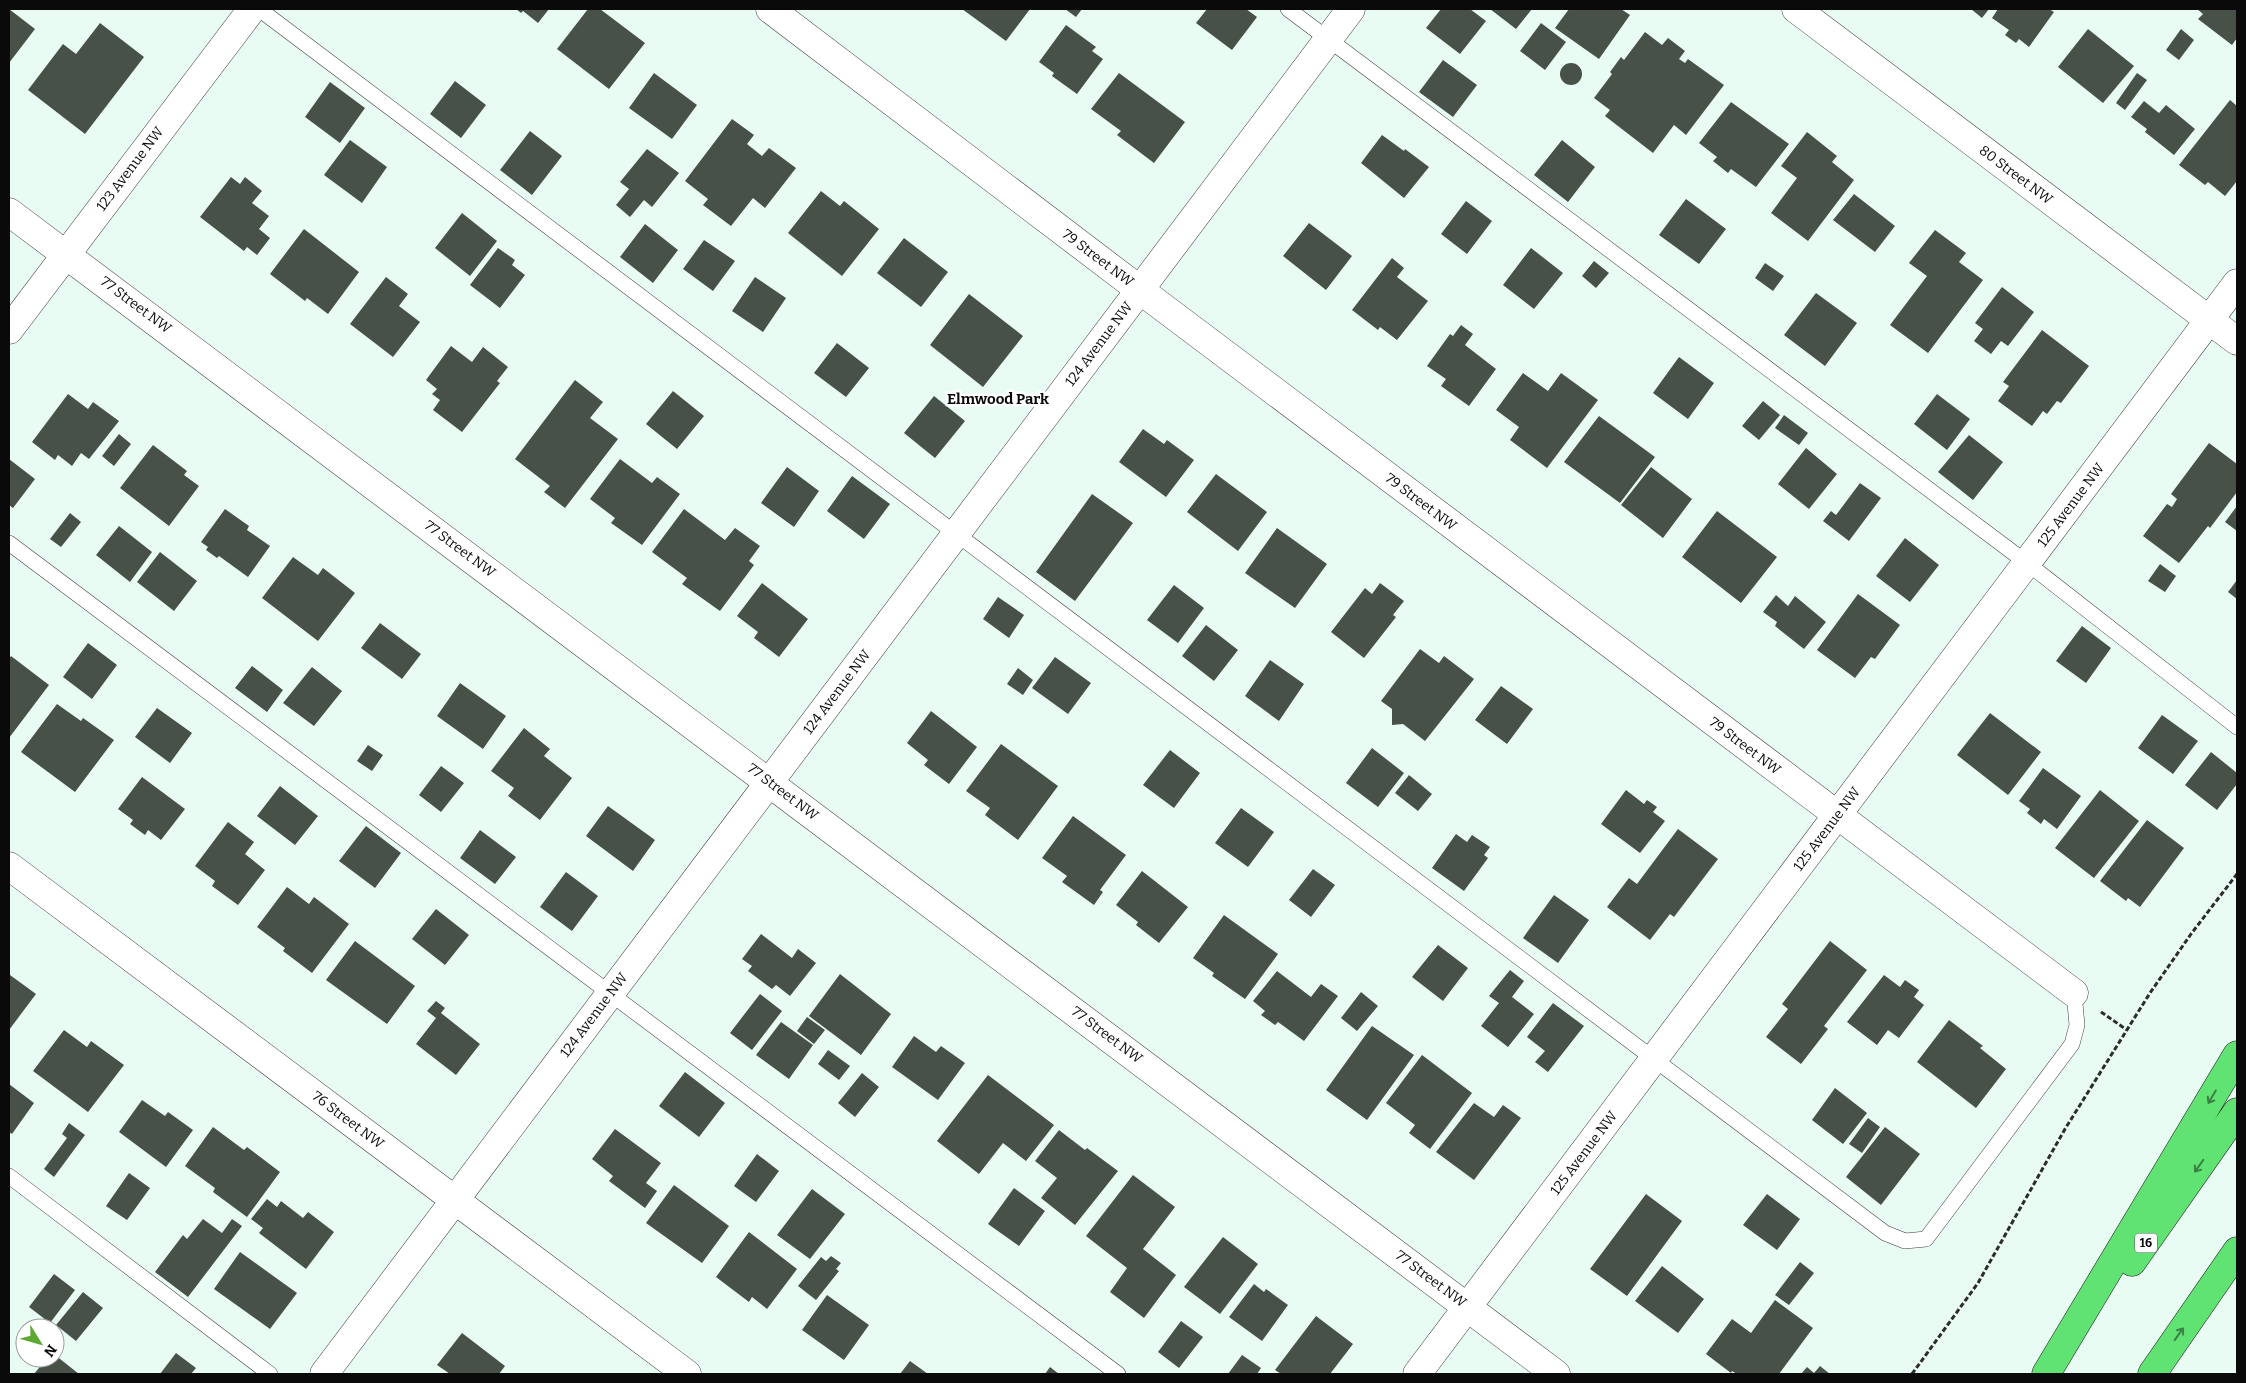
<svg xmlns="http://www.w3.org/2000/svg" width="2246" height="1383" font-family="Bitter,serif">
	<rect width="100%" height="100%" fill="#e9fcf3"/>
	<!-- building -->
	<path fill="#485148" d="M9 9 35 29 9 63Z
		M516 9H549L538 23 523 11 521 13Z
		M588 9H600L645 43 609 89 557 49Z
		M962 9H1030L1006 41Z
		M1065 9H1082L1076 17Z
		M1207 9H1246L1257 17 1232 50 1196 23Z
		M1441 9H1470L1486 21 1460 54 1426 28Z
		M1490 9H1532L1516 29Z
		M1569 9H1621L1630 15 1599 59 1555 28Z
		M1971 9H1989L1982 18Z
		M1998 9H2049L2054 12 2029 47 2019 39 2016 43 2005 35 2009 30 1992 18Z
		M2197 9H2237V38L2232 45 2198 19 2203 14Z
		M100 23 144 57 85 134 28 90 63 44 76 54Z
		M1541 23 1566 42 1545 70 1520 51Z
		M1066 25 1096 47 1092 51 1103 59 1077 94 1052 76 1054 73 1039 62Z
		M2088 29 2134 66 2103 103 2058 67Z
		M2181 29 2194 40 2179 60 2166 50Z
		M1645 32 1662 45 1668 38 1685 51 1679 59 1685 63 1688 59 1724 85 1686 135 1674 125 1653 153 1605 116 1610 110 1594 98 1612 74 1610 72 1621 57 1624 60Z
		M1443 60 1477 85 1453 117 1419 92Z
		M1560 74a11 11 0 1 1 22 0a11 11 0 1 1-22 0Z
		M654 73 697 105 672 139 629 108Z
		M1119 73 1185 122 1154 163 1117 135 1121 131 1091 109Z
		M2137 73 2147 80 2125 110 2116 103Z
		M455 81 486 105 461 138 430 114Z
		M330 82 365 108 340 143 305 117Z
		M2230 100 2237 106V181L2225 196 2208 182 2205 185 2179 165Z
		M2144 101 2159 113 2166 105 2195 129 2174 155 2145 132 2147 129 2131 117Z
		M1731 102 1789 144 1756 187 1731 169 1728 173 1713 161 1717 157 1699 143Z
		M732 119 754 135 747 144 762 156 769 148 796 168 765 208 753 198 731 226 703 205 708 199 685 181Z
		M530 131 562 156 532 195 500 170Z
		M1807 132 1837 156 1832 162 1854 180 1808 241 1771 213 1797 178 1781 166Z
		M1382 135 1404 151 1405 149 1429 167 1404 198 1361 163Z
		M350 140 387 167 362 203 324 175Z
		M1562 140 1595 167 1568 202 1534 175Z
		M647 149 679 173 652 207 644 200 630 217 616 205 629 189 620 182Z
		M231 177 240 184 245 177 262 191 252 203 269 216 259 229 270 238 257 255 247 247 244 251 200 217Z
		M821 191 840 206 844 201 879 229 842 276 788 233Z
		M1854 194 1895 226 1875 252 1833 220Z
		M1686 199 1726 229 1699 264 1659 235Z
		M1466 201 1492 221 1467 254 1441 234Z
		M462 213 497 241 470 276 435 248Z
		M1309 223 1352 256 1326 290 1283 256Z
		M645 224 678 250 653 283 620 257Z
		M304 229 359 272 328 314 307 298 305 301 270 274Z
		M1935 230 1966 253 1959 262 1983 280 1928 353 1890 325 1927 276 1909 263Z
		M904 238 948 272 921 307 877 273Z
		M704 240 735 261 713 291 683 269Z
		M498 248 515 260 512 265 525 275 500 308 470 285Z
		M1531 248 1563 273 1534 309 1503 285Z
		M1392 258 1404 268 1397 277 1428 301 1397 340 1380 327 1378 330 1352 310Z
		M1594 261 1609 273 1596 288 1582 276Z
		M1765 263 1784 276 1773 291 1755 278Z
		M386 277 408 294 399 306 420 322 393 357 350 324Z
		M755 277 786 298 763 332 732 311Z
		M2002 287 2034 312 2008 346 2001 341 1991 354 1974 341 1983 329 1975 323Z
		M1816 293 1857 323 1825 366 1784 335Z
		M969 294 1023 336 983 387 930 345Z
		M1461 325 1473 334 1465 345 1496 369 1469 406 1441 386 1446 379 1427 366 1450 334 1453 336Z
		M2042 330 2089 366 2061 403 2057 401 2047 414 2043 411 2032 426 1998 401 2009 386 2003 382Z
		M837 343 869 368 846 397 814 373Z
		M451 346 472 362 483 347 508 367 497 381 500 383 462 432 433 410 440 400 432 394 437 389 426 380Z
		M1679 357 1714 383 1688 419 1653 393Z
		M1523 373 1548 391 1561 373 1598 400 1547 468 1510 440 1519 427 1496 410Z
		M575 380 603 402 590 418 618 439 565 508 544 492 550 486 515 459Z
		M673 391 704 416 677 449 646 424Z
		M68 394 88 409 93 402 119 421 89 459 81 453 72 466 58 455 55 460 32 442Z
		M1937 394 1970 419 1947 450 1914 424Z
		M934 396 965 421 935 458 904 433Z
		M1763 401 1780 415 1759 440 1742 426Z
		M1784 415 1808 433 1799 445 1775 428Z
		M1599 416 1655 457 1620 503 1564 462Z
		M1143 429 1164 444 1167 440 1194 460 1166 497 1119 462Z
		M119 434 131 444 114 466 102 456Z
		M1969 435 2003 462 1973 500 1938 472Z
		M2209 443 2237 464V492L2210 528 2208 526 2179 563 2143 536 2167 504 2172 507 2177 499 2171 494Z
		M153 445 187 471 184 475 199 486 169 526 120 488Z
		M1806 448 1837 474 1809 509 1778 484Z
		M9 459 35 479 13 508 9 505Z
		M620 459 652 483 657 477 680 494 642 545 611 523 615 518 590 499Z
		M787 467 819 491 794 527 761 503Z
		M1651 467 1692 499 1663 538 1621 505Z
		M1216 474 1267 512 1238 551 1187 512Z
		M852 476 890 504 864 539 827 511Z
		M1860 483 1881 498 1849 541 1823 521 1831 511 1836 515Z
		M1092 494 1133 523 1075 601 1036 572Z
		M2237 506V531L2225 522Z
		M225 509 249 526 247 530 270 546 248 577 219 556 217 558 206 550 208 547 201 542Z
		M684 509 725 540 735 528 760 546 749 561 754 565 720 611 682 584 687 578 652 552Z
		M1717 511 1777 557 1741 603 1682 557Z
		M70 513 81 522 61 547 50 539Z
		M119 526 152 552 130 582 96 555Z
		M1277 528 1327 564 1295 608 1245 573Z
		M1905 538 1939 565 1910 602 1876 576Z
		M160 552 197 581 174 611 137 582Z
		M293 557 318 575 323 568 355 593 318 641 262 598Z
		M2160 564 2176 576 2165 592 2148 581Z
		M2237 580V599L2228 592Z
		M762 583 808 619 779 657 754 638 758 632 737 616Z
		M1380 583 1404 601 1393 615 1396 617 1364 658 1331 632 1365 588 1372 594Z
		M1174 585 1204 608 1178 643 1147 620Z
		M1858 594 1900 625 1875 659 1871 657 1855 678 1817 650Z
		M1776 595 1788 606 1795 596 1826 622 1804 649 1775 626 1777 622 1763 612Z
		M998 597 1024 615 1009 638 983 619Z
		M380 623 421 654 402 679 361 648Z
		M1206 625 1238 650 1214 681 1182 656Z
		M2082 626 2111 648 2086 683 2056 661Z
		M88 643 117 665 92 699 63 677Z
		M1420 649 1439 663 1444 656 1474 679 1425 741 1403 724 1392 725V709L1381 701Z
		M11 656 49 685 9 738V659Z
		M1055 657 1091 683 1068 714 1032 688Z
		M1270 660 1304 684 1279 721 1245 696Z
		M252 666 283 690 267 712 235 688Z
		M312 667 342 691 314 726 283 703Z
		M1018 668 1033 680 1023 695 1007 684Z
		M460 683 506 716 483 749 437 716Z
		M1501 686 1533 709 1507 744 1475 720Z
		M57 704 81 721 83 718 114 740 75 792 21 752Z
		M157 708 192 733 170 763 135 737Z
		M931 711 977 747 949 784 924 765 928 760 907 743Z
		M1990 713 2041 752 2008 795 1957 755Z
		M2162 715 2198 741 2173 774 2138 748Z
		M524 728 550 749 544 756 572 778 540 820 508 796 514 788 491 771Z
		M1001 744 1058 786 1018 840 985 815 990 808 966 791Z
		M368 745 383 755 372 771 357 761Z
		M1372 748 1404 773 1378 807 1346 783Z
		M1170 750 1200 773 1174 808 1143 785Z
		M2211 752 2237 773V784L2217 810 2185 785Z
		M441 766 464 783 441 812 419 795Z
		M2043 768 2081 796 2057 829 2044 819 2041 824 2027 813 2030 809 2019 801Z
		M1409 775 1432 794 1418 811 1395 793Z
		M142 777 185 809 161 840 148 830 145 835 130 824 133 820 118 809Z
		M280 786 318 816 295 845 257 816Z
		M1626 790 1644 804 1647 800 1657 807 1653 812 1665 821 1640 853 1601 824Z
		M2100 790 2139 821 2094 878 2055 848Z
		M608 806 655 840 633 871 586 836Z
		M1241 808 1274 832 1248 867 1215 843Z
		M1073 816 1126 855 1100 890 1103 892 1094 905 1062 882 1067 876 1042 858Z
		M2147 820 2184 848 2140 907 2128 898 2126 901 2100 881Z
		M228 822 254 842 245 854 265 870 238 905 212 886 215 881 195 866Z
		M366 826 401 853 375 888 339 861Z
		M1678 829 1718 859 1674 917 1670 914 1650 940 1607 907 1629 878 1637 884Z
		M480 830 516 857 495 884 460 858Z
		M1456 834 1467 842 1472 835 1490 847 1484 855 1488 858 1464 891 1432 868Z
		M1313 869 1335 885 1311 917 1289 900Z
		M1142 871 1188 907 1159 943 1136 925 1138 922 1116 905Z
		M566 872 598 896 572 931 540 907Z
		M287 887 309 904 314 897 349 924 312 973 283 951 285 948 257 927Z
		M1554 895 1589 920 1558 963 1523 938Z
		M436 909 469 935 445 965 412 939Z
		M1224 915 1278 954 1245 999 1212 976 1214 973 1193 958Z
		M761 934 792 958 798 949 816 963 790 996 776 985 772 989 748 971 752 966 742 959Z
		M355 941 415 986 387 1024 326 980Z
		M1830 941 1867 970 1824 1026 1828 1029 1801 1064 1766 1037 1788 1009 1782 1004Z
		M1438 945 1468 968 1443 1001 1412 977Z
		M1510 970 1524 981 1512 997 1534 1014 1508 1047 1481 1026 1499 1003 1489 996Z
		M1277 971 1311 997 1321 984 1338 996 1304 1041 1278 1022 1275 1025 1261 1015 1265 1011 1253 1001Z
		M840 974 891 1014 861 1055 809 1016Z
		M10 975 36 994 9 1030V977Z
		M1884 975 1900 987 1905 980 1919 990 1914 997 1924 1005 1899 1038 1888 1030 1877 1045 1847 1022Z
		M1361 992 1378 1006 1357 1031 1341 1018Z
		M760 994 782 1011 752 1050 730 1033Z
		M436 1001 445 1008 441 1013 480 1044 456 1075 416 1044 436 1018 427 1011Z
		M1553 1003 1584 1026 1548 1072 1535 1062 1545 1051 1527 1037Z
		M807 1017 825 1030 814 1044 797 1031Z
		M1949 1020 1983 1046 1980 1048 2006 1069 1976 1108 1917 1062Z
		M781 1022 813 1045 789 1079 756 1055Z
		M1372 1026 1414 1055 1367 1120 1326 1090Z
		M64 1030 87 1047 91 1041 124 1065 88 1112 33 1071Z
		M914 1036 936 1052 941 1046 965 1063 938 1100 892 1067Z
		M828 1050 850 1066 839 1080 818 1064Z
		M1422 1055 1472 1093 1430 1149 1409 1133 1415 1125 1386 1103Z
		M685 1072 725 1103 699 1137 659 1106Z
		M862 1073 879 1087 855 1117 838 1103Z
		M988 1075 1054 1125 1026 1161 1003 1143 979 1174 937 1141Z
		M9 1084 34 1103 12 1134 9 1132Z
		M1835 1088 1867 1113 1843 1144 1812 1120Z
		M142 1100 165 1116 168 1112 193 1130 166 1167 119 1132Z
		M1474 1103 1494 1117 1503 1105 1521 1118 1474 1180 1436 1152Z
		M1868 1118 1880 1127 1862 1153 1849 1144Z
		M69 1123 85 1135 54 1177 44 1169 67 1138 62 1134Z
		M213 1127 244 1150 247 1147 280 1172 247 1217 213 1192 215 1188 185 1166Z
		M1885 1127 1920 1154 1881 1205 1846 1177Z
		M615 1129 661 1163 646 1183 657 1191 645 1208 609 1181 613 1176 592 1159Z
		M1059 1130 1085 1150 1087 1148 1118 1171 1075 1225 1041 1198 1057 1178 1035 1161Z
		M757 1154 779 1171 756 1202 734 1186Z
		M129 1173 150 1188 127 1220 106 1206Z
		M1133 1175 1175 1207 1143 1249 1176 1275 1144 1318 1110 1292 1127 1268 1086 1236Z
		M674 1185 729 1226 702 1263 646 1223Z
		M1014 1188 1045 1211 1019 1246 988 1224Z
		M812 1189 845 1214 810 1259 777 1235Z
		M1646 1194 1682 1221 1627 1296 1590 1269Z
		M1767 1194 1800 1219 1777 1250 1743 1225Z
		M267 1199 277 1207 281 1201 303 1218 308 1212 334 1232 306 1269 259 1233 263 1228 251 1219Z
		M203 1219 222 1233 232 1219 242 1226 188 1297 155 1272 183 1235 187 1239Z
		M749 1232 797 1269 767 1309 752 1297 749 1302 716 1277Z
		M1223 1237 1258 1264 1220 1314 1184 1287Z
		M240 1252 297 1293 270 1329 214 1289Z
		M831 1256 841 1263 836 1269 839 1271 816 1300 798 1286 821 1257 826 1261Z
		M1800 1262 1814 1273 1789 1305 1775 1295Z
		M1662 1266 1704 1299 1678 1333 1635 1301Z
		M54 1274 75 1290 50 1323 29 1307Z
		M1254 1284 1264 1292 1266 1289 1288 1305 1262 1341 1229 1317Z
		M83 1292 103 1308 76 1341 56 1325Z
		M827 1295 869 1325 844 1360 802 1330Z
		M1775 1300 1813 1328 1779 1374H1737L1732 1371 1731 1373 1706 1354 1732 1319 1751 1333Z
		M1316 1316 1353 1344 1330 1374H1281L1275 1370Z
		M1181 1321 1203 1337 1179 1368 1158 1352Z
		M462 1333 505 1366 499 1374H450L437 1365Z
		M176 1353 196 1368 191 1374H160Z
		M55 1355 79 1374H34L47 1358H55Z
		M1242 1355 1261 1368 1257 1374H1228Z
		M910 1361 928 1374H900Z
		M1820 1366 1830 1374H1801L1807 1367 1814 1373Z
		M1050 1367 1059 1374H1045Z"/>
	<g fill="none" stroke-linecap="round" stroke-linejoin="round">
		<!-- service casing -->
		<g stroke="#3d3d3d" stroke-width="16">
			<path id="service" d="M259 9 1885 1233 1905 1241 1926 1239 2072 1044 2077 1025 2074 993
				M1288 9 2027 563 2237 727
				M9 543 1118 1374
				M9 1176 270 1374"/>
		</g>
		<!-- minor casing -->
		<g stroke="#3d3d3d" stroke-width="29">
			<path id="minor" d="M770 9 1140 290 2074 993
				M1796 9 2237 341
				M9 212 1556 1374
				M9 330 252 9
				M9 866 687 1374
				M324 1374 1351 9
				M1417 1374 2237 283"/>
		</g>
		<!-- motorway casing -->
		<g stroke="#1b1b1b" stroke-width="29">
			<path id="motorway" d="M2132 1262 2237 1112
				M2046 1374 2237 1055
				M2152 1374 2237 1251"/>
		</g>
		<!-- path -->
		<path stroke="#2c2c2c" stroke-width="3" stroke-dasharray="5 2.5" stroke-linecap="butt" d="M2101 1012 2127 1030
			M1912 1374 1978 1283 2065 1129 2150 993 2191 934 2237 874"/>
		<!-- service -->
		<use href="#service" stroke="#fff" stroke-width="15"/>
		<!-- minor -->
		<use href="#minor" stroke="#fff" stroke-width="28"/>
		<!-- motorway -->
		<use href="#motorway" stroke="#61e374" stroke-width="28"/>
	</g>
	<!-- one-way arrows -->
	<defs><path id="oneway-shaft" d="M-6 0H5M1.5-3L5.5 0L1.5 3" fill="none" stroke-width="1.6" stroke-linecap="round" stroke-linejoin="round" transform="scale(1.25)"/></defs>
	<g stroke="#3a8144">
		<use href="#oneway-shaft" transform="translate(2212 1097) rotate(121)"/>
		<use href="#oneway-shaft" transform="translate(2199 1166) rotate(125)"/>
		<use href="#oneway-shaft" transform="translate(2179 1334) rotate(-55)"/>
	</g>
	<g text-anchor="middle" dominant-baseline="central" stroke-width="5" stroke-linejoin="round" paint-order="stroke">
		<!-- shield labels -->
		<rect fill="#fff" stroke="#545454" stroke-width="1" x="2135" y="1233.5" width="22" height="19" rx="4"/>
		<g font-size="12" font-weight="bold" fill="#0a0a0a">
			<text x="2146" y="1243">16</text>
		</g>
		<!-- street labels -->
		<g font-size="14" fill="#0a0a0a" stroke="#fff">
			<text transform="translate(130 169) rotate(-53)">123 Avenue NW</text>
			<text transform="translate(2016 175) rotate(37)">80 Street NW</text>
			<text transform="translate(1098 258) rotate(37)">79 Street NW</text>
			<text transform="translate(136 305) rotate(37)">77 Street NW</text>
			<text transform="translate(1099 344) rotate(-53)">124 Avenue NW</text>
			<text transform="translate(1421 502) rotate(37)">79 Street NW</text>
			<text transform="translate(2071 505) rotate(-53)">125 Avenue NW</text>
			<text transform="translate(460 549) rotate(37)">77 Street NW</text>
			<text transform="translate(837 692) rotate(-53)">124 Avenue NW</text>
			<text transform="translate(1745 746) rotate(37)">79 Street NW</text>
			<text transform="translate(783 792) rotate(37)">77 Street NW</text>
			<text transform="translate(1827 829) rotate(-53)">125 Avenue NW</text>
			<text transform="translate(594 1015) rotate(-53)">124 Avenue NW</text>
			<text transform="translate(1107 1035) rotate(37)">77 Street NW</text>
			<text transform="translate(348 1120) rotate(37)">76 Street NW</text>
			<text transform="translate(1584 1153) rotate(-53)">125 Avenue NW</text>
			<text transform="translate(1431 1279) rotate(37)">77 Street NW</text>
		</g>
		<!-- neighbourhood labels -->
		<g font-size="15" font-weight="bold" fill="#0a0a0a" stroke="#fff">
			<text x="998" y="399">Elmwood Park</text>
		</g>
	</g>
	<!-- border -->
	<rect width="2246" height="1383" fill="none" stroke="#0a0a0a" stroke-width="20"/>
	<!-- north arrow -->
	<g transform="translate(40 1343) rotate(127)"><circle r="24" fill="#ffffff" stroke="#9d9d9d"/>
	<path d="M0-4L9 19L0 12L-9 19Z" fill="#5da833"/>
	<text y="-8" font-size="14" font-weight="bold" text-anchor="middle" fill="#0a0a0a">N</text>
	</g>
</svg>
